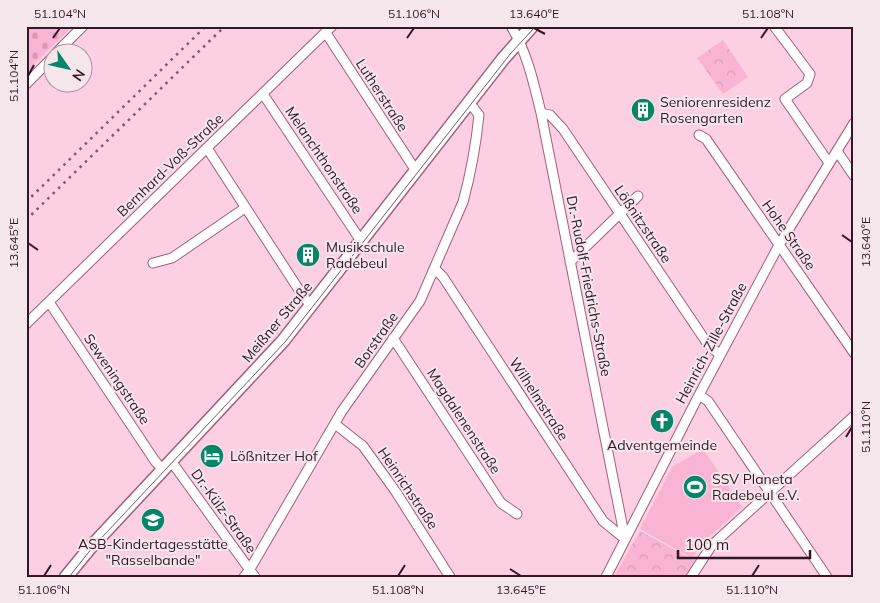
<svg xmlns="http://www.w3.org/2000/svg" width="880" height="603" font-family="Mulish,sans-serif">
	<defs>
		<pattern id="cemetery-stones" width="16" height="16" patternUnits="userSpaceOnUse" patternTransform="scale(1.25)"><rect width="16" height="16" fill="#f9b4d4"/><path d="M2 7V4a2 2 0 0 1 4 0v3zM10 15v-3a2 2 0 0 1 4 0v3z" fill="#d69ab6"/></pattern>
		<pattern id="park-crowns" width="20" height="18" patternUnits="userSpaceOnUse" patternTransform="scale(1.25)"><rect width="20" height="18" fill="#f9b4d4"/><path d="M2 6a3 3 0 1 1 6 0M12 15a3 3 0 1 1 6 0" fill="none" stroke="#d69ab6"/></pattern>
	</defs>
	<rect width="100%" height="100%" fill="#fccfe3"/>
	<!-- grass -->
	<path fill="#f9b4d4" d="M703 449 742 507 707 539 692 558 640 529 672 467Z"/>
	<!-- cemetery -->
	<path fill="url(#cemetery-stones)" d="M26 26H73L36 62 26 75Z"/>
	<!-- park -->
	<path fill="url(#park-crowns)" d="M723 40 748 77 723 94 697 58Z
		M640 531 695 561 686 577H614Z"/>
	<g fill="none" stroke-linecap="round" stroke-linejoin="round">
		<!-- minor casing -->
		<g stroke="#a05f7f" stroke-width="11">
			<path id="minor" d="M511 26C527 52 534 84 541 113L625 539
				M774 26 810 74 807 83 785 99 829 163
				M326 33 416 171
				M57 52 83 26
				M26 84 52 58
				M263 94 361 241
				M541 113 550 115 563 129 707 343 720 355
				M699 135 706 139 854 353
				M207 148 301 293 311 306
				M837 151 854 176
				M570 262 638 196
				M153 263 172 258 245 208
				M435 269 443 277 603 521 625 539
				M49 302 155 461 163 470
				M26 324 332 26
				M393 338 501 503 517 514
				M699 395 708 401 827 577
				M335 424 363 446 396 492 450 577
				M171 461 255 577
				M244 577 250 569 342 411 420 301 463 202C471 173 476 144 479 115L469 102
				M606 577 699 395 779 245 854 123
				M691 577 712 545 854 416"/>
		</g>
		<!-- secondary casing -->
		<g stroke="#a05f7f" stroke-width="15">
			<path id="secondary" d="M66 577 89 549 283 341 503 59 532 26"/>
		</g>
		<!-- minor -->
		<use href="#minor" stroke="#fff" stroke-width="9"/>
		<!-- secondary -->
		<use href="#secondary" stroke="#fff" stroke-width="12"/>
		<!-- tram -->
		<path stroke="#7b5a69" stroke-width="1" d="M69 577 92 548 285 342 511 53 536 26"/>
		<!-- rail -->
		<path stroke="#7b5a69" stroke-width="2.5" stroke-dasharray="2.5 5" stroke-linecap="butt" d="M26 202 206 26
			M26 220 225 26"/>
	</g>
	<!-- ticks -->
	<path fill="none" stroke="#321724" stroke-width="2" d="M534 28 545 34M53 38 60 28M407 38 414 28M761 38 768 28M28 76 34 65M842 235 852 242M28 243 38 250M846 437 852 427M510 569 521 576M44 576 51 565M398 576 405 565M752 576 759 565"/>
	<!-- icons -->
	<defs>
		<g id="building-disc" transform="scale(1.25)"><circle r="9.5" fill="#068567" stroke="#f5e6ec"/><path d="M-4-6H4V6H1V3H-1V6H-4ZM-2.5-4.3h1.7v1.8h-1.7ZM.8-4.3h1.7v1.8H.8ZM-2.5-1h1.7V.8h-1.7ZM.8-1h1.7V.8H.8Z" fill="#fff"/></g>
		<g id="church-disc" transform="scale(1.25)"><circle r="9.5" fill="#068567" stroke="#f5e6ec"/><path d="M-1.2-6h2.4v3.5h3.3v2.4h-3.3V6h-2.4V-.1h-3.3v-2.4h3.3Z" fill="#fff"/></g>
		<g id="hotel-disc" transform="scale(1.25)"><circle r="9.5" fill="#068567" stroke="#f5e6ec"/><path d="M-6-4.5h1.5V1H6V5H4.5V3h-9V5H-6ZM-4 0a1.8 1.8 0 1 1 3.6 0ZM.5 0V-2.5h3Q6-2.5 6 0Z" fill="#fff"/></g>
		<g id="stadium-disc" transform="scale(1.25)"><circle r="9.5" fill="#068567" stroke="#f5e6ec"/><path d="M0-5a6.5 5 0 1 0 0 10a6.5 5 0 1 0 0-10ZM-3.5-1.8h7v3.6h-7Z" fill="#fff"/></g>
		<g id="school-disc" transform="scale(1.25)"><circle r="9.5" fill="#068567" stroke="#f5e6ec"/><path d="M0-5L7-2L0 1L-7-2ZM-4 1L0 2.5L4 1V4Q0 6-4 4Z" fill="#fff"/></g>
	</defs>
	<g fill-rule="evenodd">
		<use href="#building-disc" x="643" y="110"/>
		<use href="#building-disc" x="308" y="255"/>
		<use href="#church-disc" x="662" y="421"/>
		<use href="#hotel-disc" x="212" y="456"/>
		<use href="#stadium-disc" x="695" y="487"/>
		<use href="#school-disc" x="153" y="520"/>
	</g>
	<g text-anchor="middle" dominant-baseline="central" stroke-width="4" stroke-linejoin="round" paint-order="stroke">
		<!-- street labels -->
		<g font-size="14" fill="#321724" stroke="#f5e6ec">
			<text transform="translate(382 95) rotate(57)">Lutherstraße</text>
			<text transform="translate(324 160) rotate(56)">Melanchthonstraße</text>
			<text transform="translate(170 165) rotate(-44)">Bernhard-Voß-Straße</text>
			<text transform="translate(643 224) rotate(56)">Lößnitzstraße</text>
			<text transform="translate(789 235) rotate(55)">Hohe Straße</text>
			<text transform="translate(589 286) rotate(79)">Dr.-Rudolf-Friedrichs-Straße</text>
			<text transform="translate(277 322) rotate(-50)">Meißner Straße</text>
			<text transform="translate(376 340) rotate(-55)">Borstraße</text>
			<text transform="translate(711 343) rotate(-62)">Heinrich-Zille-Straße</text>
			<text transform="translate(117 379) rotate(56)">Seweningstraße</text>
			<text transform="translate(539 399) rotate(57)">Wilhelmstraße</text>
			<text transform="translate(464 421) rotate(57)">Magdalenenstraße</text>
			<text transform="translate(408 488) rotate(56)">Heinrichstraße</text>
			<text transform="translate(224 511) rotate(54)">Dr.-Külz-Straße</text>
		</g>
		<!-- poi labels -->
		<g font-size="14" fill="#321724" stroke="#f5e6ec" text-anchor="start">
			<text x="660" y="102">Seniorenresidenz<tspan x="660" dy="16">Rosengarten</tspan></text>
			<text x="326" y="247">Musikschule<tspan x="326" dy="16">Radebeul</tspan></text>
			<text x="662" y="445" text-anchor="middle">Adventgemeinde</text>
			<text x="230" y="456">Lößnitzer Hof</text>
			<text x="712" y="479">SSV Planeta<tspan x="712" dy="16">Radebeul e.V.</tspan></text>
			<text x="153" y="544" text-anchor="middle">ASB-Kindertagesstätte<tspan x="153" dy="16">"Rasselbande"</tspan></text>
		</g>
	</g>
	<!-- border -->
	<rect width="880" height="603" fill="none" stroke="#f5e6ec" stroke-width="55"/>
	<!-- north arrow -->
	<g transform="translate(68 68) rotate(124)"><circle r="24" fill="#f5e6ec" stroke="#a7939c"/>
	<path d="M0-4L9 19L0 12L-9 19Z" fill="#068567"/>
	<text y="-8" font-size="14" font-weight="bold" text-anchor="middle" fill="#321724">N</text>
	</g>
	<!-- scale -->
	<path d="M678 550v8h132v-8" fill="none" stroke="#321724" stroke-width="2.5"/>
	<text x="685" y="550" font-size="15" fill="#321724" stroke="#f5e6ec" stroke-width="4" paint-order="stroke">100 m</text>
	<rect x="28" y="28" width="824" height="548" fill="none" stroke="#321724" stroke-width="2"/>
	<g font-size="12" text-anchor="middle" fill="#321724">
		<text x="60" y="18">51.104°N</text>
		<text x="414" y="18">51.106°N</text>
		<text x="534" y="18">13.640°E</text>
		<text x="768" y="18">51.108°N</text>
		<text transform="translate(14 76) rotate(-90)" y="4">51.104°N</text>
		<text transform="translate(866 242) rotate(-90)" y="4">13.640°E</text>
		<text transform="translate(14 243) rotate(-90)" y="4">13.645°E</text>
		<text transform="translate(866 427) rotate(-90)" y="4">51.110°N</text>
		<text x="44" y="594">51.106°N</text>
		<text x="398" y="594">51.108°N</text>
		<text x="521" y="594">13.645°E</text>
		<text x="752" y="594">51.110°N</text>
	</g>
</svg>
